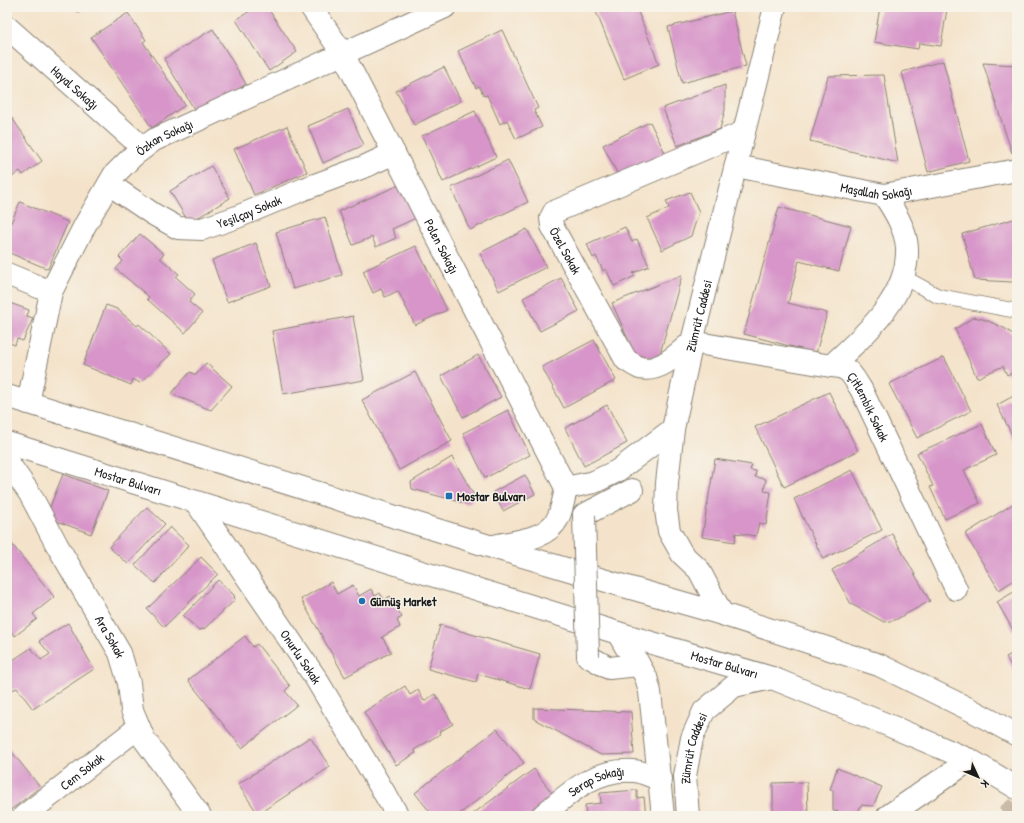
<svg xmlns="http://www.w3.org/2000/svg" width="1024" height="823" font-family="'Patrick Hand',sans-serif">
	<rect width="100%" height="100%" fill="#f7f3e8"/>
	<filter id="ink" filterUnits="userSpaceOnUse"><feTurbulence type="fractalNoise" baseFrequency=".025" numOctaves="2"/><feDisplacementMap in="SourceGraphic" scale="8" xChannelSelector="R" yChannelSelector="G"/><feConvolveMatrix kernelMatrix="1 2 1 2 8 2 1 2 1" color-interpolation-filters="sRGB"/></filter>
	<filter id="wash" filterUnits="userSpaceOnUse"><feTurbulence type="fractalNoise" baseFrequency=".012" numOctaves="4" result="noise"/><feDisplacementMap in="SourceGraphic" scale="16" xChannelSelector="R" yChannelSelector="G"/><feGaussianBlur stdDeviation="0.9" result="paint"/><feColorMatrix in="noise" values="0 0 0 0 0 0 0 0 0 0 0 0 0 0 0 0 0 1.4 0 .05"/><feComposite in="paint" operator="in"/></filter>
	<g filter="url(#wash)">
		<rect width="100%" height="100%" fill="#f4e3ca"/>
		<g id="blocks">
			<!-- building -->
			<path fill="#d795c9" d="M74 7H85L78 12Z
				M256 7H267L297 52 269 71 236 20Z
				M594 7H636L659 64 624 79Z
				M880 7H935L947 9 941 46 919 43 918 49 874 42Z
				M732 11 746 66 682 83 668 27Z
				M128 13 146 40 143 42 185 105 152 128 91 37Z
				M213 29 246 84 197 114 164 59Z
				M502 30 538 108 534 110 542 127 516 139 507 120 500 124 487 95 484 96 479 86 476 88 458 51Z
				M943 61 969 161 928 172 902 72Z
				M983 63 1017 65V151L1012 153Z
				M444 67 461 101 414 125 396 91Z
				M884 75 898 163 810 141 828 76Z
				M725 85V110L720 129 677 146 663 108Z
				M348 109 364 145 323 163 308 126Z
				M7 111 42 161 23 175 20 171 8 180Z
				M475 111 496 157 443 182 422 136Z
				M650 122 668 159 621 181 603 145Z
				M287 126 307 172 254 195 234 149Z
				M508 160 528 202 470 230 451 188Z
				M211 166 230 198 189 223 170 191Z
				M402 184 416 218 392 229 396 238 376 247 372 237 353 245 339 211Z
				M690 192 699 212 691 236 662 250 647 218 669 208 666 201Z
				M20 202 68 222 48 269 7 252V232Z
				M779 207 851 226 839 271 799 261 788 303 827 313 816 353 744 334Z
				M325 217 342 275 293 289 276 232Z
				M1017 218V280L1012 282 975 280 962 234Z
				M625 227 632 242 637 239 649 266 633 273 635 276 614 286 606 269 603 271 596 256 593 258 587 244Z
				M527 229 546 267 499 291 480 253Z
				M140 234 164 254 160 258 179 274 176 277 195 294 189 302 202 313 185 333 147 299 149 297 116 269 123 261 119 257Z
				M256 243 271 286 227 302 212 260Z
				M416 246 447 310 415 325 398 291 385 297 381 289 373 293 363 271Z
				M682 275 659 357H636L612 303Z
				M561 278 579 311 540 331 523 298Z
				M7 302 29 310 27 316 33 318 23 341 17 339 15 345 7 342Z
				M106 305 117 309 137 326 139 324 171 354 140 383 133 379 131 385 83 365Z
				M353 316 364 380 283 394 272 331Z
				M974 317 986 320 1004 328 1017 337V370L1007 375 1003 366 977 378 955 329Z
				M594 340 616 380 564 408 542 367Z
				M478 355 501 397 463 417 441 376Z
				M944 357 971 411 917 438 889 384Z
				M206 363 232 386 211 410 171 394 190 372 196 375Z
				M415 372 452 441 399 470 362 400Z
				M829 392 858 451 784 487 755 427Z
				M1017 394V445L997 405Z
				M607 405 627 443 584 466 565 428Z
				M508 410 530 455 485 478 463 433Z
				M982 424 996 455 964 470 980 503 945 519 930 487 933 486 917 453Z
				M452 457 475 497 468 504 412 489 411 482Z
				M715 459 752 465 750 470 756 471 755 477 766 479 764 491 771 492 766 525 759 523 756 536 736 533 735 542 702 537Z
				M852 470 882 530 823 559 794 499Z
				M63 474 108 491 91 534 46 517Z
				M525 475 535 494 503 511 493 492Z
				M1013 504 1017 510V578L999 590 965 534Z
				M147 507 165 524 128 564 109 547Z
				M170 527 189 545 155 583 135 565Z
				M892 534 930 601 895 620 884 622 851 604 832 570Z
				M7 538 54 597 33 614 37 619 15 636 7 626Z
				M201 557 218 574 164 627 147 609Z
				M218 580 234 595 235 600 204 629 199 630 183 616Z
				M331 582 337 594 353 585 359 596 371 589 375 596 380 593 384 600 390 596 402 617 397 620 400 627 382 637 391 652 345 677 301 599Z
				M1017 590V637L997 602Z
				M68 623 94 669 33 709 17 688 12 690 7 681V664L31 648 41 660 50 654 39 641Z
				M440 625 540 654 530 689 478 674 476 682 428 669Z
				M245 636 253 647 257 644 290 686 285 691 297 705 242 748 188 680Z
				M1017 651V677L1006 657Z
				M405 686 410 695 418 690 424 701 435 694 453 724 439 732 440 734 414 750 416 753 396 765 364 712Z
				M534 708 631 712 634 754 601 755 534 719Z
				M497 729 524 763 457 816H433L415 793Z
				M310 737 330 767 258 814 238 784Z
				M7 746 40 787 7 813Z
				M837 768 882 787 873 806 861 805 857 814 833 811V790H830Z
				M534 769 557 800 535 816H470Z
				M807 782 808 814 773 815V783Z
				M637 790V798L644 797 646 816H586L585 805 601 803 600 793Z"/>
		</g>
	</g>
	<g filter="url(#ink)">
		<use href="#blocks" fill-opacity="0" stroke="#888073" stroke-width="1"/>
		<g fill="none" stroke-linecap="round" stroke-linejoin="round">
			<!-- secondary-tunnel -->
			<path stroke="#c9bba7" stroke-width="22" stroke-dasharray="22 11" stroke-linecap="butt" d="M1006 816 1017 807"/>
			<!-- lane casing -->
			<g stroke="#888073" stroke-width="16">
				<path id="lane" d="M903 277 938 296 1017 311"/>
			</g>
			<!-- street casing -->
			<g stroke="#888073" stroke-width="24">
				<g id="street">
					<path id="s1" d="M311 7 343 54 566 488"/>
					<path id="s2" d="M7 27 143 148"/>
					<path id="s3" d="M744 132 554 212 551 218 552 226 626 360C630 362 635 366 640 368 660 373 678 353 692 342L831 366C850 367 851 374 861 389L956 589"/>
					<path id="s4" d="M736 166 884 195 1017 170"/>
					<path id="s5" d="M109 184 153 214 178 228 202 229 237 217 304 189 366 166 394 153"/>
					<path d="M7 274 51 292"/>
					<path d="M831 366C864 335 909 298 907 248 906 229 894 210 884 195"/>
					<path id="s6" d="M28 403 51 292 85 225 114 175 133 156 154 140 445 7"/>
					<path id="s7" d="M7 461 30 494 57 545 120 653 129 683 132 710 144 739 200 816"/>
					<path id="s8" d="M196 502 315 677 398 816"/>
					<path d="M584 515 632 490"/>
					<path d="M588 656 609 668 639 665"/>
					<path id="s9" d="M24 816 139 727"/>
					<path id="s10" d="M542 816C569 793 595 768 633 771 642 771 651 777 660 779"/>
					<path d="M888 816 970 760"/>
				</g>
			</g>
			<!-- secondary casing -->
			<g stroke="#888073" stroke-width="24">
				<g id="secondary">
					<path d="M566 488 594 482 617 471 673 429"/>
					<path id="s11" d="M722 614 699 570 682 554 669 531 666 510 667 483 673 429 692 342 775 7"/>
					<path d="M618 633 626 647 634 655 639 665 646 677 650 692 663 816"/>
					<path id="s12" d="M688 816 685 776 692 738 704 711 734 686 772 678"/>
				</g>
			</g>
			<!-- primary casing -->
			<g stroke="#888073" stroke-width="24">
				<g id="primary">
					<path d="M7 396 492 547 620 585 722 614 879 665 973 711 1017 735"/>
					<path id="s13" d="M7 443 618 633 772 678 888 725 970 760 1017 788"/>
					<path d="M494 546C515 541 547 540 558 518 562 509 564 499 566 488"/>
				</g>
			</g>
			<!-- lane -->
			<use href="#lane" stroke="#fff" stroke-width="14"/>
			<!-- street -->
			<use href="#street" stroke="#fff" stroke-width="22"/>
			<!-- secondary -->
			<use href="#secondary" stroke="#fff" stroke-width="22"/>
			<!-- primary -->
			<use href="#primary" stroke="#fff" stroke-width="22"/>
			<!-- street-bridge casing -->
			<g stroke="#888073" stroke-width="24" stroke-linecap="butt">
				<path id="street-bridge" d="M584 515 588 656"/>
			</g>
			<!-- street-bridge -->
			<use href="#street-bridge" stroke="#fff" stroke-width="22"/>
		</g>
	</g>
	<!-- markers -->
	<g fill="#1f6fb2" stroke="#f7f3e8" stroke-width="1.5">
		<rect x="445" y="492" width="8" height="8" rx="2"/>
		<circle cx="362" cy="601" r="4"/>
	</g>
	<g text-anchor="middle" dominant-baseline="central" stroke-width="3" stroke-linejoin="round" paint-order="stroke">
		<!-- street labels -->
		<g font-size="13" fill="#1c1c1c" stroke="#f7f3e8">
			<text stroke="none"><textPath href="#s2" startOffset="91">Hayal Sokağı</textPath></text>
			<text stroke="none"><textPath href="#s6" startOffset="310">Özkan Sokağı</textPath></text>
			<text stroke="none"><textPath href="#s4" startOffset="143">Maşallah Sokağı</textPath></text>
			<text stroke="none"><textPath href="#s5" startOffset="156">Yeşilçay Sokak</textPath></text>
			<text stroke="none"><textPath href="#s1" startOffset="273">Polen Sokağı</textPath></text>
			<text stroke="none"><textPath href="#s3" startOffset="249">Özel Sokak</textPath></text>
			<text stroke="none"><textPath href="#s11" startOffset="318">Zümrüt Caddesi</textPath></text>
			<text stroke="none"><textPath href="#s3" startOffset="651">Çitlembik Sokak</textPath></text>
			<text stroke="none"><textPath href="#s13" startOffset="127">Mostar Bulvarı</textPath></text>
			<text stroke="none"><textPath href="#s7" startOffset="204">Ara Sokak</textPath></text>
			<text stroke="none"><textPath href="#s8" startOffset="187">Onurlu Sokak</textPath></text>
			<text stroke="none"><textPath href="#s13" startOffset="751">Mostar Bulvarı</textPath></text>
			<text stroke="none"><textPath href="#s12" startOffset="69">Zümrüt Caddesi</textPath></text>
			<text stroke="none"><textPath href="#s9" startOffset="73">Cem Sokak</textPath></text>
			<text stroke="none"><textPath href="#s10" startOffset="66">Serap Sokağı</textPath></text>
		</g>
		<!-- poi labels -->
		<g font-size="13" font-weight="bold" fill="#1c1c1c" stroke="#f7f3e8" text-anchor="start">
			<text x="457" y="496">Mostar Bulvarı</text>
			<text x="370" y="601">Gümüş Market</text>
		</g>
	</g>
	<!-- margin -->
	<rect width="1024" height="823" fill="none" stroke="#f7f3e8" stroke-width="24"/>
	<!-- north arrow -->
	<g transform="translate(978 777) rotate(134)" stroke="#f7f3e8" stroke-width="3" paint-order="stroke">
	<path d="M0-3L7 15L0 10L-7 15Z" fill="#1c1c1c"/>
	<text y="-6" font-size="11" font-weight="bold" text-anchor="middle" fill="#1c1c1c">K</text>
	</g>
</svg>
